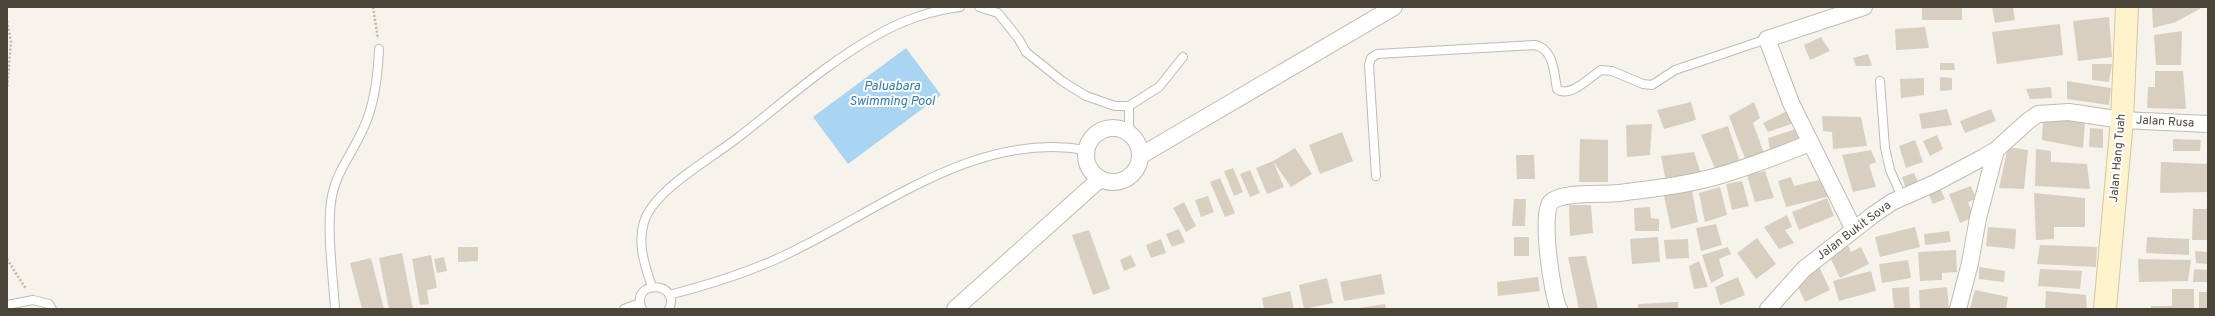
<svg xmlns="http://www.w3.org/2000/svg" width="2215" height="316" font-family="Overpass,sans-serif">
	<rect width="100%" height="100%" fill="#f6f3ec"/>
	<!-- water -->
	<path fill="#a9d4f2" d="M906 48 941 95 848 164 813 117Z"/>
	<!-- building -->
	<path fill="#d8cfc1" d="M1922 7H1962V20H1922Z
		M1992 7H2013L2015 20 1995 23Z
		M2152 7H2203L2176 22 2153 28Z
		M2109 17 2112 57 2078 61 2073 21Z
		M2060 24 2063 55 1997 64 1992 32Z
		M1925 27 1929 48 1896 50 1895 29Z
		M2182 31 2181 65H2156L2154 35Z
		M1821 37 1830 51 1810 60 1804 45Z
		M1868 54 1872 66H1856L1853 58Z
		M1940 63H1954L1955 70H1940Z
		M2092 64H2112L2109 82 2092 80Z
		M2155 71H2183L2186 109 2147 108 2148 87H2155Z
		M1940 77 1952 78V90L1940 91Z
		M1924 78V95L1901 98 1900 79Z
		M2067 81 2111 88 2109 105 2067 99Z
		M2051 87 2052 98 2030 99 2026 89Z
		M1691 102 1696 120 1664 129 1657 110Z
		M1754 102 1760 118 1753 123 1765 156 1747 164 1729 116Z
		M1947 109 1952 125 1922 129 1919 114Z
		M1991 109 1996 121 1965 133 1960 121Z
		M1789 110 1794 123 1768 132 1763 123Z
		M1822 116 1861 117 1867 146 1833 149 1832 132 1823 131Z
		M2043 118 2085 122 2083 148 2042 140Z
		M1652 124 1650 155 1627 157 1626 125Z
		M1728 126 1741 165 1716 171 1701 135Z
		M1799 128 1805 144 1771 157 1768 138Z
		M2090 128 2103 129V148L2089 147Z
		M1342 132 1353 161 1320 174 1309 145Z
		M1937 135 1943 149 1930 156 1923 141Z
		M1580 139 1608 140V182H1579Z
		M2173 139 2201 140 2200 151H2173Z
		M1915 140 1923 162 1906 168 1899 146Z
		M2008 147 2028 150 2024 189 1999 188Z
		M1295 148 1312 174 1291 187 1273 161Z
		M2036 149 2051 151V162L2087 164 2090 189 2035 186Z
		M1871 150 1876 162 1869 165 1876 187 1853 192 1842 155Z
		M1694 152 1701 174 1666 181 1661 156Z
		M1516 155H1534L1535 179H1517Z
		M1273 161 1284 187 1267 194 1256 168Z
		M2161 162 2208 164V192L2160 193Z
		M1233 168 1243 192 1234 196 1224 171Z
		M1250 170 1260 193 1250 197 1240 174Z
		M1765 171 1774 198 1755 202 1747 175Z
		M1914 173 1919 184 1906 189 1902 177Z
		M1791 177 1794 186 1827 178 1835 195 1786 207 1778 181Z
		M1220 178 1235 213 1225 217 1210 182Z
		M1742 181 1749 206 1732 210 1726 184Z
		M1691 186 1698 222 1671 229 1663 191Z
		M1971 186 1976 199 1968 202 1974 217 1960 223 1949 194Z
		M1720 187 1727 215 1705 222 1699 193Z
		M1940 188 1945 199 1933 204 1928 193Z
		M2034 193 2085 198V227H2054V239L2036 240Z
		M1208 196 1214 212 1201 217 1195 200Z
		M1827 198 1834 216 1799 230 1792 212Z
		M1514 199H1526L1525 226H1512Z
		M1184 202 1196 226 1186 232 1173 208Z
		M1569 205H1591L1593 233 1570 236Z
		M1650 207 1651 218 1659 219V231H1635L1634 208Z
		M2193 209H2208V240H2192Z
		M1787 215 1792 227 1785 230 1794 243 1779 249 1764 227Z
		M1716 224 1722 245 1701 251 1696 228Z
		M1915 227 1920 247 1880 257 1875 237Z
		M1988 227 2016 229 2015 249 1986 246Z
		M1179 229 1185 242 1172 247 1166 234Z
		M1089 230 1110 289 1093 295 1072 235Z
		M1949 231 1951 242 1925 245 1924 234Z
		M1514 237H1529V256H1514Z
		M1658 237 1660 262 1632 264 1630 239Z
		M2147 237 2189 239V255L2146 253Z
		M1757 238 1776 264 1756 279 1737 253Z
		M1161 239 1166 253 1151 258 1146 245Z
		M1688 239 1689 258 1666 259 1664 240Z
		M1847 243 1851 252 1861 247 1869 264 1840 278 1828 253Z
		M2040 245 2097 247 2096 267 2037 264Z
		M458 247H478V261L458 262Z
		M1728 247 1731 254 1719 259 1724 276 1711 283 1702 255Z
		M1956 250 1957 272 1942 273V280L1920 281 1918 252Z
		M2195 251 2208 252V264L2196 263Z
		M402 253 413 309H389L379 258Z
		M431 255 437 288 427 290 429 304 420 305 412 259Z
		M1131 255 1136 266 1124 271 1120 260Z
		M1586 256 1598 309H1579L1568 257Z
		M444 257 447 271 437 273 434 259Z
		M371 258 384 309H362L350 263Z
		M2138 259 2191 260 2188 281 2139 282Z
		M1908 260 1911 278 1882 283 1879 264Z
		M1699 261 1708 287 1694 289 1689 266Z
		M1818 264 1830 290 1805 302 1795 280Z
		M1979 267 2005 271 2004 282 1979 279Z
		M2040 269 2082 271 2080 289 2038 286Z
		M2194 269 2208 270V282H2193Z
		M1871 271 1876 291 1839 301 1833 281Z
		M1381 274 1385 294 1344 301 1340 282Z
		M1538 277 1540 291 1498 296 1497 282Z
		M1738 277 1745 295 1720 305 1715 287Z
		M1327 278 1333 303 1304 309 1299 285Z
		M1909 287 1910 309H1894L1892 288Z
		M1947 287 1949 309H1920L1919 290Z
		M2172 289H2194V309H2151V306H2172Z
		M1975 290 2008 297 2006 309 1970 308Z
		M1290 291 1294 309H1264L1262 298Z
		M2046 291 2086 295 2087 309H2045Z
		M2199 292H2208V309H2199Z
		M1678 302V309H1638V304Z
		M1385 304 1386 309H1359V308Z"/>
	<g fill="none" stroke-linecap="round" stroke-linejoin="round">
		<!-- lane casing -->
		<g stroke="#c2bbae" stroke-width="10">
			<path id="lane" d="M979 7 998 13 1018 38 1026 52 1062 81 1086 96 1115 106H1129
				M1880 81 1885 148 1890 170 1902 197
				M1129 133V106L1159 87 1183 57
				M1376 176 1369 65 1371 58 1377 54 1535 45C1554 49 1554 73 1557 89 1570 99 1591 76 1601 70L1612 71 1643 84 1652 85 1675 70 1767 39
				M652 287C645 266 637 244 644 222 654 189 714 157 740 136 785 101 827 63 877 35 901 21 932 10 960 7
				M669 295C708 285 744 274 781 257 877 213 974 130 1086 150
				M7 305 33 300 49 304 52 309
				M335 309C333 275 326 228 332 196 337 170 354 151 364 127 375 103 378 75 379 49
				M624 309 640 303
				M642 309C629 279 682 281 669 309"/>
		</g>
		<!-- street casing -->
		<g stroke="#c2bbae" stroke-width="18">
			<path id="street" d="M1086 155a27 27 0 1 1 54 0a27 27 0 1 1-54 0Z
				M1140 156 1394 7
				M1854 230 1791 103 1767 39 1864 7
				M955 309 1100 179
				M1559 309C1552 296 1540 212 1551 202 1563 191 1602 195 1619 193 1652 189 1686 185 1718 176 1749 167 1780 155 1810 143
				M1768 309 1804 269 1873 215 1892 202 1935 183 1984 157 1996 150 2028 121 2038 114 2069 112 2122 120 2208 124
				M1958 309 1970 263 1978 218 1996 150"/>
		</g>
		<!-- secondary casing -->
		<g stroke="#d6c79b" stroke-width="24">
			<path id="secondary" d="M2105 309 2122 120 2127 7"/>
		</g>
		<!-- path -->
		<path stroke="#c4b79f" stroke-width="2.5" stroke-dasharray="2 2" stroke-linecap="butt" d="M373 7 378 39
			M7 21 11 42 7 89
			M7 259 26 289"/>
		<!-- lane -->
		<use href="#lane" stroke="#fff" stroke-width="8"/>
		<!-- street -->
		<use href="#street" stroke="#fff" stroke-width="16"/>
		<!-- secondary -->
		<use href="#secondary" stroke="#fff3cd" stroke-width="22"/>
	</g>
	<g text-anchor="middle" dominant-baseline="central" stroke-width="4" stroke-linejoin="round" paint-order="stroke">
		<!-- street labels -->
		<g font-size="12" fill="#4b4439" stroke="#fff">
			<text transform="translate(2165 122) rotate(3)">Jalan Rusa</text>
			<text transform="translate(2118 158) rotate(-85)">Jalan Hang Tuah</text>
			<text transform="translate(1854 231) rotate(-37)">Jalan Bukit Sova</text>
		</g>
		<!-- water labels -->
		<g font-size="13" font-style="italic" fill="#2e7ab2" stroke="#fff">
			<text x="892" y="87">Paluabara<tspan x="892" dy="15">Swimming Pool</tspan></text>
		</g>
	</g>
	<!-- border -->
	<rect width="2215" height="316" fill="none" stroke="#4b4439" stroke-width="16"/>
</svg>
